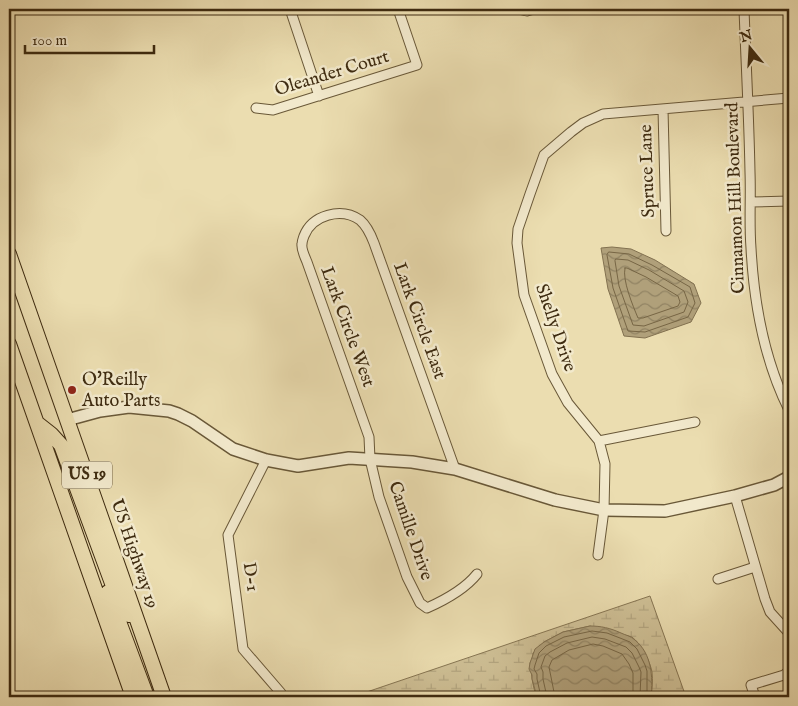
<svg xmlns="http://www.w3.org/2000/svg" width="798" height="706" font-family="'IM FELL English',serif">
	<defs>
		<pattern id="wetland-marsh" width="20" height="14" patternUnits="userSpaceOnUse" patternTransform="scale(1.25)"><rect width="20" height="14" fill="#cebf95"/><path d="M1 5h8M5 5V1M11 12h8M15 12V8" fill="none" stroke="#b2a47f"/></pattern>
		<pattern id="water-waves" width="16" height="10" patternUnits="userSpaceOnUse" patternTransform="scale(1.25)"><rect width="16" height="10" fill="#b0a07a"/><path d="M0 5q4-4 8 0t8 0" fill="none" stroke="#918363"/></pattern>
	</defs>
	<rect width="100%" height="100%" fill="#ebddb0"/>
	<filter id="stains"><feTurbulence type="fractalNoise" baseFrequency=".004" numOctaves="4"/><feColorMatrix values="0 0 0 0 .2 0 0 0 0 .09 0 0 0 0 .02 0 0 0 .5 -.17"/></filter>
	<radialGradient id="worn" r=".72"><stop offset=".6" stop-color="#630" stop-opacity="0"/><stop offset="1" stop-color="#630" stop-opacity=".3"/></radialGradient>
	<!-- wetland -->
	<path fill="url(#wetland-marsh)" stroke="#867552" d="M650 596 686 697H651C652 689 653 681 652 672 650 661 641 644 632 637L590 626 563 632 544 642 533 653V657L530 663C532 675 532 686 537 697H352Z"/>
	<!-- water -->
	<path fill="url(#water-waves)" stroke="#827150" d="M612 247 631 249 655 260 694 284 701 303 691 322 645 338 624 336 608 289 601 248Z
		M590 626C601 626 610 628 621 633 625 635 631 636 635 640 652 654 653 677 651 697H537L532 679V675L529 669 530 663 535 649 544 642 563 632Z"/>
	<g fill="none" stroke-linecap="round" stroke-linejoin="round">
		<!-- shore -->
		<path stroke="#776645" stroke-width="1" d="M609 252 629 254 652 265 690 287 695 303 688 317 645 332 628 331 613 288 607 255Z
			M616 259 628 260 649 270 684 291 688 302 684 312 644 326 633 325 619 286 615 261Z
			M625 268H627L646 277 678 296 680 302 678 306 643 318H638C633 306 622 280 625 268Z
			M541 697 537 679V674L534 669 535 665 539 653 546 646 564 637 592 631 607 633 620 638 630 642 637 649 645 665 647 671V697
			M547 697 543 679V672L541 667 545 656 550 652 567 643 592 637 605 639 626 647 632 653 639 667 641 672 640 697
			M555 697 549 667 552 660 569 650 593 644 603 646 622 654 629 664 633 673V697"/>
		<!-- minor casing -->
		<g stroke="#695838" stroke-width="11">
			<path id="minor" d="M290 9 319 96
				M518 9 527 11 534 9
				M744 9C746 63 749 118 750 172 751 198 749 223 751 248 754 304 764 360 789 410
				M256 108 273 110 417 65 398 9
				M663 109 666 231
				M751 202 789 201
				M599 441 695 422
				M266 460 228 535 243 649 281 693
				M455 469 374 243C371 235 367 226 360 220 341 207 312 215 304 236 303 239 302 241 302 244 301 249 305 257 307 262L369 437 370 459 379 497 407 577 420 603 427 608C445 600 465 589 477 574
				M735 496 765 599 770 612 789 633
				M598 555 604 510 605 464 599 441 568 403 552 374 524 295 517 243 518 229 530 194 544 155 571 132 583 123 603 114 789 98
				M718 579 755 567
				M755 697 751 685 784 675 789 671"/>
		</g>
		<!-- tertiary casing -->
		<g stroke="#695838" stroke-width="14">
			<path id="tertiary" d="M67 420 100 411 129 407 169 411 178 414 192 421 233 449 266 460 298 466 349 458 412 462 455 469 555 500 604 510 665 511 735 496 774 485 789 477"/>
		</g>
		<!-- trunk casing -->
		<g stroke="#3e2b10" stroke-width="16">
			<path id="trunk" d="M9 254 164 697
				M9 344 133 697
				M37 423 51 434 61 445 116 594 129 615
				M108 592 147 697"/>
		</g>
		<!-- minor -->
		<use href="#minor" stroke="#f2e9cc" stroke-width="9"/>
		<!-- tertiary -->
		<use href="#tertiary" stroke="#f2e9cc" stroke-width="11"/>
		<!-- trunk -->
		<use href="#trunk" stroke="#ebddb0" stroke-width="14"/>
	</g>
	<!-- markers -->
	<circle fill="#8f2418" stroke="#f2e9cc" stroke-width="2" cx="72" cy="390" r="5"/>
	<g text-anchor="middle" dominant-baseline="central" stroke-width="5" stroke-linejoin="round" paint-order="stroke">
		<!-- shield labels -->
		<rect fill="#f2e9cc" stroke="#746448" stroke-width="1" x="62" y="461.5" width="50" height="27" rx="4"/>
		<g font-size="16" font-weight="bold" fill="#3e2b10">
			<text x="87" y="475">US 19</text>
		</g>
		<!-- street labels -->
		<g font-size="18" fill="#3e2b10" stroke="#f2e9cc">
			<text transform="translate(332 74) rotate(-17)">Oleander Court</text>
			<text transform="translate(648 171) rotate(-92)">Spruce Lane</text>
			<text transform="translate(736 198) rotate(-92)">Cinnamon Hill Boulevard</text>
			<text transform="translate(419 321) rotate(70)">Lark Circle East</text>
			<text transform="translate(347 327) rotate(70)">Lark Circle West</text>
			<text transform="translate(555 328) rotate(71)">Shelly Drive</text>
			<text transform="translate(410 531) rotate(71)">Camille Drive</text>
			<text transform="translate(134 554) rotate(71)">US Highway 19</text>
			<text transform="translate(250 577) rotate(82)">D-1</text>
		</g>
		<!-- poi labels -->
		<g font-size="18" fill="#3e2b10" stroke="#f2e9cc" text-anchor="start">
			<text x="82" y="380">O'Reilly<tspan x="82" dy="21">Auto Parts</tspan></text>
		</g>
	</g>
	<!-- margin -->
	<rect width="798" height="706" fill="none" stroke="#ebddb0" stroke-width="30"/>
	<rect x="10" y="10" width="778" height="686" fill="none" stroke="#3e2b10" stroke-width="2.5"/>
	<rect x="15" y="15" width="768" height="676" fill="none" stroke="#3e2b10"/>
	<!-- north arrow -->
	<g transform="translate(750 48) rotate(342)" stroke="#f2e9cc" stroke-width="4" paint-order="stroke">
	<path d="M0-4L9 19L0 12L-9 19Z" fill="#3e2b10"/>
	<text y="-8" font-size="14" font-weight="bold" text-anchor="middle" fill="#3e2b10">N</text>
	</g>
	<!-- scale -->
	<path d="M25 45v8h129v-8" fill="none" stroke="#3e2b10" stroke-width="2.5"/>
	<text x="32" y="45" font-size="15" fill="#3e2b10" stroke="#f2e9cc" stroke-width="4" paint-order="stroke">100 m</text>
	<rect width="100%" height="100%" filter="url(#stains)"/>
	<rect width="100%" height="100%" fill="url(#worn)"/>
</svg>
